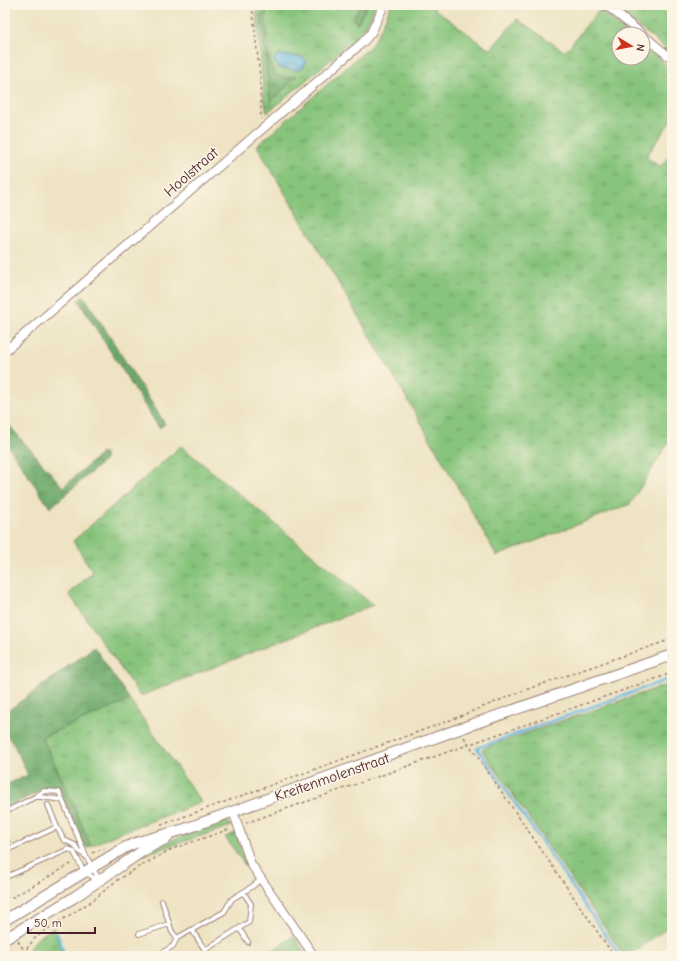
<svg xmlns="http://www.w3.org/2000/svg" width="677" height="961" font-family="'Comic Neue',sans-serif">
	<defs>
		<pattern id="grass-tufts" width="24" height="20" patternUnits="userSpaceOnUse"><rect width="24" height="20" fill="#87c47b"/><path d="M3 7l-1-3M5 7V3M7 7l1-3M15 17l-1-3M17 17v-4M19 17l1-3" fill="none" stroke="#709f65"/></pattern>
		<pattern id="forest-crowns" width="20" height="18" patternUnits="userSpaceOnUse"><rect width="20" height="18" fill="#6daa6b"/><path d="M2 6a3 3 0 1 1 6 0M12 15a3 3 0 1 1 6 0" fill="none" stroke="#5c8a58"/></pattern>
		<pattern id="garden-furrows" width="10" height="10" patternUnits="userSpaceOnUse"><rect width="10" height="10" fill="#87c47b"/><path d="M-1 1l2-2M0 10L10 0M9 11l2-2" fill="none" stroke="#709f65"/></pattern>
		<pattern id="water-waves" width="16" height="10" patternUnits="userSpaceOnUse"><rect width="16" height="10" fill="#66b9e2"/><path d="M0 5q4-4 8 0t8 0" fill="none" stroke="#5696b7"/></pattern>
	</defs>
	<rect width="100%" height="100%" fill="#fcf5e5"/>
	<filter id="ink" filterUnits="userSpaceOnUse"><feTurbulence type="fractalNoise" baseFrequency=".025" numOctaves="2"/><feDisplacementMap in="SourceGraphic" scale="8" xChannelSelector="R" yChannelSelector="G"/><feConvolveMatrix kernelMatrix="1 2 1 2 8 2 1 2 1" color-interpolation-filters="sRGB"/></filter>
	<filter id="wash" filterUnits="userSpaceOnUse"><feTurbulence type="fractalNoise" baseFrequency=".012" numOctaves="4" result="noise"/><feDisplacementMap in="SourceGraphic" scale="16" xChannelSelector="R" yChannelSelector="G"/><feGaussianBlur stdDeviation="0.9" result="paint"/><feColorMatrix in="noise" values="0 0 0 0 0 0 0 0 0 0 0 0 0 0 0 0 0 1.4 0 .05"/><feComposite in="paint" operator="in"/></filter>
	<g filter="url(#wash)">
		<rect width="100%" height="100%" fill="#eee3c3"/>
		<!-- grass -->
		<path fill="url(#grass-tufts)" stroke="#687253" fill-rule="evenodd" d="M256 5H360L353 19 357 24 367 5H375L370 19 361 33 347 46 267 113 264 98ZM266 13C266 24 267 34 268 44 269 63 271 84 296 77L270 102 261 14ZM279 54 284 56H300L304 67 299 70 287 69Z
			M391 5H429L490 50 517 19 565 52 599 10 628 34H619V58H643V46L672 70V119L646 157 660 167 672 154V437L630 504 497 556 406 397 257 146 371 46 382 26Z
			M612 5H672V54Z
			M181 446 373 605 140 696 69 594 93 572 73 541Z
			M672 683V925L627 956H624L482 750 489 746Z
			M130 700 201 802C164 818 126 828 91 846L63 782 42 737Z
			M223 821H227L231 826 140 856 167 842Z
			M236 833 247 868 225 837Z
			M53 928 65 956H35L29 948 39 937Z"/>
		<!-- forest -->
		<path fill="url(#forest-crowns)" stroke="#5c644b" d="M360 5H367L357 24 353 19Z
			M266 13C266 23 267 34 268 45 269 65 271 84 297 76L270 102 261 14Z
			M84 296 165 424 159 428 78 300Z
			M5 416 9 421 7 423 63 487 103 452 105 454V460L50 508 5 441Z
			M94 647 130 700 42 737 63 782 91 846 86 848 59 789C50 788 43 785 37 793L5 808V785L28 775 15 747 5 732V713Z"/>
		<!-- garden -->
		<path fill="url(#garden-furrows)" stroke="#687253" d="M294 936 307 956H264Z"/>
		<!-- water -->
		<path fill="url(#water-waves)" stroke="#586c86" d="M279 54C288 58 299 54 306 60L304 67 299 70 279 68 274 61 275 58Z"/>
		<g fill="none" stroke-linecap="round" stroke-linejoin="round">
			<!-- stream -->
			<path stroke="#66b9e2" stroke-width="2.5" d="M57 933 65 956
				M620 956 477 748 672 678"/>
		</g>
	</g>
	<g filter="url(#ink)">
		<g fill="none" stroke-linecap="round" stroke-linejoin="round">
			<!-- service casing -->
			<g stroke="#9c8177" stroke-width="6">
				<path id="service" d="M35 797H41L63 800
					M48 805 57 827 64 840 75 845 78 850 84 855
					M5 812 35 797 44 791 59 792 86 856 99 879
					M5 851 57 827
					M5 876 6 877 69 849 74 852 84 872 98 880
					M162 901 172 932 177 938
					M239 928 248 942
					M192 930 205 950 249 922 251 904 243 892
					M139 934 169 924
					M157 956 173 946 177 938 224 912 232 899 253 886 261 879"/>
			</g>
			<!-- minor casing -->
			<g stroke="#9c8177" stroke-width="10">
				<path id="minor" d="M606 5 642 34
					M643 35 672 59
					M5 351 362 43 371 33 384 5
					M233 811 251 864 314 956"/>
			</g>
			<!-- tertiary casing -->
			<g stroke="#9c8177" stroke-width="12">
				<path id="tertiary" d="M5 920 126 847 138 842 185 829 459 729 672 655
					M5 939 73 898 144 850 167 838"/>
			</g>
			<!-- primary casing -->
			<g stroke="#9c8177" stroke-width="15">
				<path id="primary" d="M5 955 6 956"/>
			</g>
			<!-- path -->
			<path stroke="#9c8177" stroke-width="1.5" stroke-dasharray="3 3" stroke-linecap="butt" d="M252 5 260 77 261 119
				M464 737 614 956
				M246 823 672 673
				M161 825 448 721 525 690 672 639
				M7 835 10 842
				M92 853 105 848
				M5 897H13L73 863
				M18 941 28 956
				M17 956 25 951 34 939 46 930 92 901 116 881 137 868 172 849 230 829"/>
			<!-- service -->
			<use href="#service" stroke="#fff" stroke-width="4"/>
			<!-- minor -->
			<use href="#minor" stroke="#fff" stroke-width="8"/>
			<!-- tertiary -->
			<use href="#tertiary" stroke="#fff" stroke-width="10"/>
			<!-- primary -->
			<use href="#primary" stroke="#fff" stroke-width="13"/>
		</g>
	</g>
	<g text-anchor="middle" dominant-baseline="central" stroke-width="3.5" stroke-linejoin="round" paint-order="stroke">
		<!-- street labels -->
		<g font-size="15" fill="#4a1f2b" stroke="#fcf5e5">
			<text transform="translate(191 172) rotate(-41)">Hoolstraat</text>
			<text transform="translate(332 777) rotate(-19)">Kreitenmolenstraat</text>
		</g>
	</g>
	<!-- margin -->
	<rect width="677" height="961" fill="none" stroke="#fcf5e5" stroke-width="20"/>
	<!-- north arrow -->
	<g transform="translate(631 46) rotate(100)"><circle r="19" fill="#fcf5e5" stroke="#b59f9b"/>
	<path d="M0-3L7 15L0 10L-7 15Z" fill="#c8321e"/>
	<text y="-6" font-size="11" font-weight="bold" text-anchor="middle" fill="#4a1f2b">N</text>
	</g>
	<!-- scale -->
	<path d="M28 927v6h67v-6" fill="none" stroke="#4a1f2b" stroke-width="2"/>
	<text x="34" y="927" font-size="12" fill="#4a1f2b" stroke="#fcf5e5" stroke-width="3" paint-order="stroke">50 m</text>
</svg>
